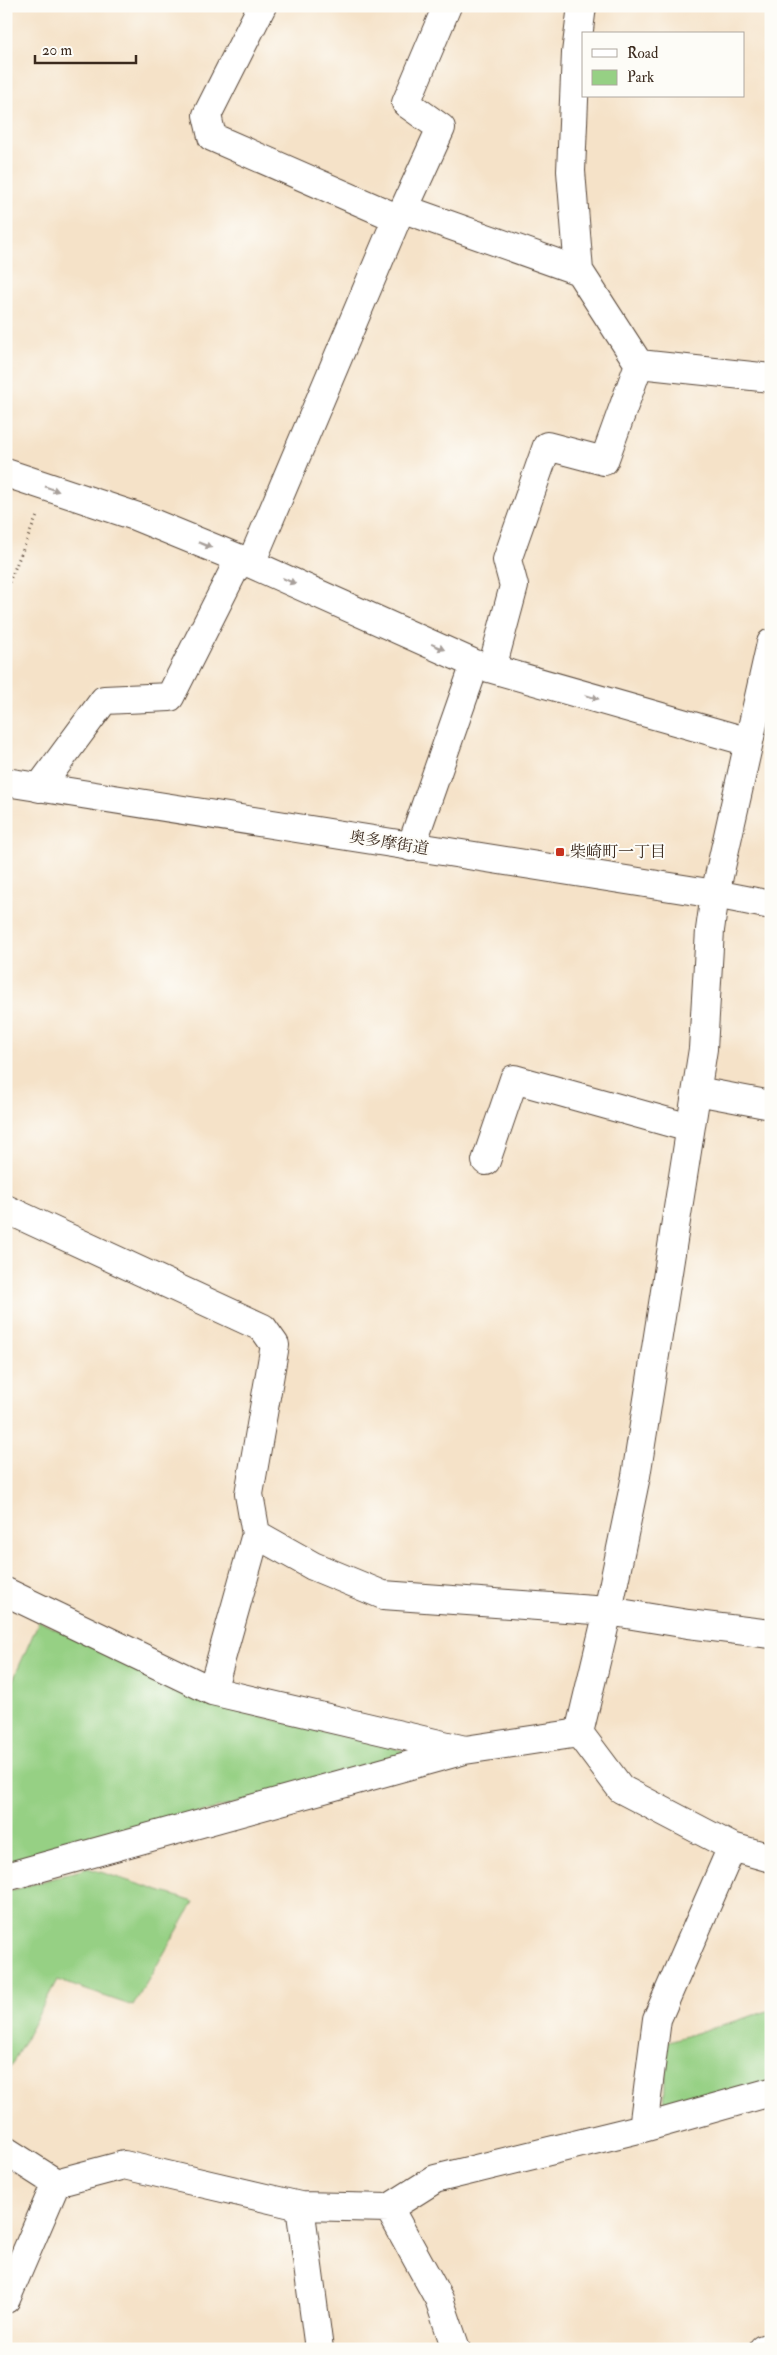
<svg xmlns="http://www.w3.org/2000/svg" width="777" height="2355" font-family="'IM FELL Double Pica','Noto Serif JP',serif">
	<rect width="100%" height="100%" fill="#fdfcf7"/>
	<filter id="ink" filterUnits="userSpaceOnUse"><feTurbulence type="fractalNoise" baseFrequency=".02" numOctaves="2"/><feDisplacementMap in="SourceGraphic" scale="10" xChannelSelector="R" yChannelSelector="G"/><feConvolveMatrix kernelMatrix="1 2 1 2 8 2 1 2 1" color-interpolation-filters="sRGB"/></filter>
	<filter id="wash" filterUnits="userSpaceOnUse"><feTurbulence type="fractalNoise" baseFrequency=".0096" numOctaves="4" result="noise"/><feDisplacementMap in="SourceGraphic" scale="20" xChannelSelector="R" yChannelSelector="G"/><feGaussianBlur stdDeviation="1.12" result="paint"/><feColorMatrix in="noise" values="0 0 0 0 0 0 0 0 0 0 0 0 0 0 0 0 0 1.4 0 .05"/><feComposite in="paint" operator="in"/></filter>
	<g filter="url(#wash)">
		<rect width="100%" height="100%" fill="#f5e2c8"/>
		<!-- green -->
		<path fill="#96d084" stroke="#687d51" d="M39 1621 211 1705 423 1755 6 1863V1696Z
			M88 1868 194 1902 133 2006 57 1980 6 2075V1892Z
			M771 2010V2089L664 2118 666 2042Z"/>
	</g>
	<g filter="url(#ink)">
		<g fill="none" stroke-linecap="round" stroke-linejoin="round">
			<!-- minor casing -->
			<g stroke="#574638" stroke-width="30">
				<path id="minor" d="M262 6 207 115 212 137 397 218 404 209 579 271 639 364 771 378
					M404 209 441 128 406 103 447 6
					M579 271 571 171 576 53 582 6
					M6 473 135 516 245 561 475 664 749 742
					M492 668 514 586 507 560 547 446 604 461 639 364
					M39 788 104 700 170 697 235 568 254 556 397 218
					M411 847 475 664
					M697 1091 771 1105
					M486 1161 514 1079 679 1125 691 1126
					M6 1209 263 1328 275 1345 249 1494 256 1534 313 1566 383 1595 608 1611 688 1624 771 1634
					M6 1592 212 1691 465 1750 579 1733
					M212 1691 256 1534
					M579 1733 608 1611 636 1476 703 1049 710 930 715 894 771 643
					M579 1733 621 1789 732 1847 771 1858
					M6 1877 461 1751
					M643 2128 771 2092
					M6 2151 56 2183 124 2165 300 2206 389 2208 435 2179 643 2128 657 2019 732 1847
					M300 2206 319 2349
					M389 2208 439 2299 456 2349
					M6 2299 56 2183
					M763 2349 771 2347"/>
			</g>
			<!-- major casing -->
			<g stroke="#574638" stroke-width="30">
				<path id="major" d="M6 782 715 894 771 905"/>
			</g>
			<!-- path -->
			<path stroke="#574638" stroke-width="3" stroke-dasharray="1 4" stroke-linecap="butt" d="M7 587 37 516"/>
			<!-- minor -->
			<use href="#minor" stroke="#fff" stroke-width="28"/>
			<!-- major -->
			<use href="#major" stroke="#fff" stroke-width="28"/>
		</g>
		<!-- one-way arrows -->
		<defs><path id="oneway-solid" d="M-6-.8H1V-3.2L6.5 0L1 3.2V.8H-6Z" transform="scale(1.25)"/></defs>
		<g fill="#a79f9a">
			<use href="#oneway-solid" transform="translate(52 489) rotate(19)"/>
			<use href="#oneway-solid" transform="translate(205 545) rotate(22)"/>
			<use href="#oneway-solid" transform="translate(289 581) rotate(24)"/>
			<use href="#oneway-solid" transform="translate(438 647) rotate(24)"/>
			<use href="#oneway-solid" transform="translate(592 697) rotate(16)"/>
		</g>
	</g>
	<!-- markers -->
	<rect fill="#c8321e" stroke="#fdfcf7" stroke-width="2" x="555" y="847" width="10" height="10" rx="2.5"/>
	<g text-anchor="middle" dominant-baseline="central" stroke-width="4" stroke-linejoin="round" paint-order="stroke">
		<!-- street labels -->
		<g font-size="16" fill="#3b2a1e" stroke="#fdfcf7">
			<text transform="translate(389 843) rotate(9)">奥多摩街道</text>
		</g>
		<!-- poi labels -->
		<g font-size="16" fill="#3b2a1e" stroke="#fdfcf7" text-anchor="start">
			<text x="570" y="852">柴崎町一丁目</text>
		</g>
	</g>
	<!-- margin -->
	<rect width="777" height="2355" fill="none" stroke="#fdfcf7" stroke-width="25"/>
	<!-- legend -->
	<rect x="582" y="32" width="162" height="65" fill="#fdfcf7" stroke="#afa8a0"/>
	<rect x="592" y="49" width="25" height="8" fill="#ffffff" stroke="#afa8a0"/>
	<text x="627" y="58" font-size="15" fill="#3b2a1e">Road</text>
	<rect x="592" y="70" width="25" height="15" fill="#96d084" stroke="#afa8a0"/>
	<text x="627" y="82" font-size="15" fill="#3b2a1e">Park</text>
	<!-- scale -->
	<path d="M35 55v8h101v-8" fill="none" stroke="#3b2a1e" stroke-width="2.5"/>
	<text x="42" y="55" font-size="15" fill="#3b2a1e" stroke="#fdfcf7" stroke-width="4" paint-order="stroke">20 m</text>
</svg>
